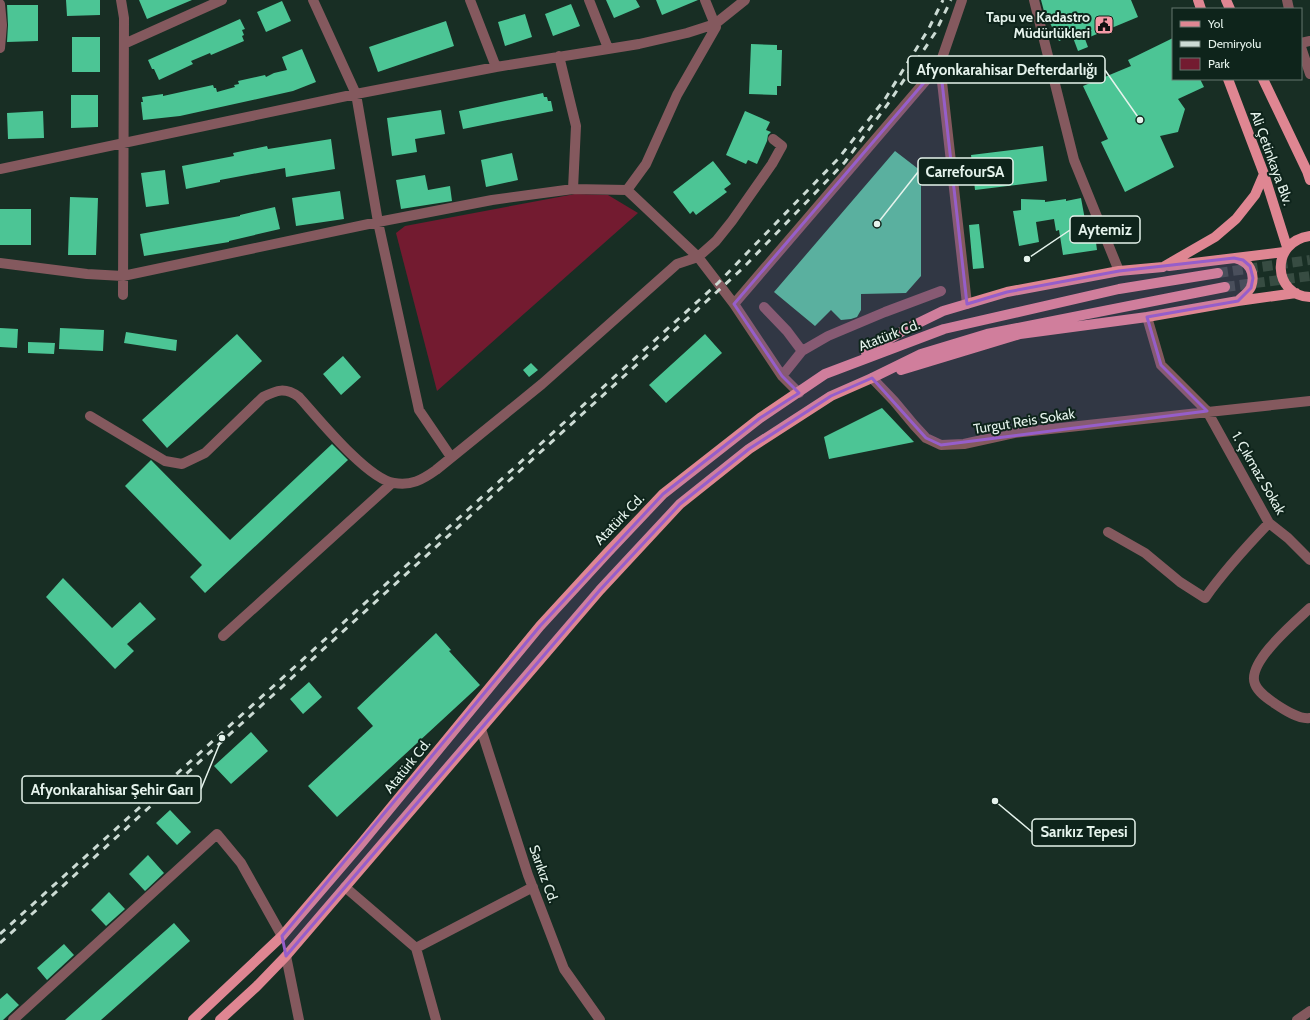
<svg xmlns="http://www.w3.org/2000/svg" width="1310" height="1020" font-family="Cabin,sans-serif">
	<rect width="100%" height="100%" fill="#182e24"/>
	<!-- green -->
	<path fill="#731b30" d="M575 194 608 195 638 213 437 391 396 233 405 226Z"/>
	<!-- building -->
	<path fill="#4cc595" d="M66 0H100V15L67 16Z
		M139 0H192L147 19Z
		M606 0H636L640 7 614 18Z
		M656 0H698L662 15Z
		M1041 0H1131L1138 17 1085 39 1088 47 1078 51 1072 35 1059 41 1046 15H1045Z
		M282 1 291 21 266 32 257 12Z
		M571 4 580 26 553 36 545 14Z
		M7 5H38V41L7 42 8 25Z
		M525 14 532 37 505 46 498 22Z
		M240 19 245 29 242 30 244 35 242 36 244 41 211 55 210 53 191 61 193 64 159 80 154 69H152L148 60Z
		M446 21 454 46 378 72 369 47Z
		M72 37H100V72H72Z
		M1173 38V79H1200L1204 87 1178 99 1185 109 1178 132 1160 136 1174 167 1125 192 1101 142 1108 139 1083 86 1131 66 1128 60Z
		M751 44 777 45V50H782L781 86H777V95L749 94Z
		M302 49 316 82 293 91 180 116 143 120 141 102H143L142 97 163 94V96L213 85 214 88H216L217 92 235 87 234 85 239 84 238 81 265 75 266 77 274 73 287 70 282 57Z
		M543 93 544 97H547L548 101H551L553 111 463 129 459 111Z
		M71 95H98V127L71 128Z
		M441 110 445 134 415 139 417 152 392 156 387 118Z
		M43 111 44 138 8 139 7 113Z
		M745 111 770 122 766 130 771 132 768 135 767 141 757 164 748 160 746 164 726 155Z
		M331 139 335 169 286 177 285 168 220 180V182L186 189 182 166 234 156 233 153 267 146 268 149Z
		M1043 146 1047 181 975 190 971 155Z
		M895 151 921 171V276L906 293 861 294V310L857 317 851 319 841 320 831 310 815 326 774 292Z
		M512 153 518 180 486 187 481 160Z
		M713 161 731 184 724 189 727 192 696 215 693 211 690 214 673 192Z
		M165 170 169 204 146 207 141 173Z
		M425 175 428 190 450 186 452 201 401 209 396 180Z
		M340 191 344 219 296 226 292 198Z
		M70 197 98 198 96 255H68Z
		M1081 198 1088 236 1095 235 1097 250 1063 255 1059 230 1056 231 1054 219 1036 222 1039 242 1019 246 1013 211 1021 210V199L1045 200V202L1066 199V201Z
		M275 207 280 229 229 241V242L144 256 140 234 240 216V215Z
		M0 209H31V245H0Z
		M979 224 984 268 973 269 969 225Z
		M0 328 18 329 17 348 0 347Z
		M60 328 104 330 103 351 59 349Z
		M126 332 177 340 176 351 124 343Z
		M237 334 262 361 167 448 142 420Z
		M705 334 722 353 666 403 649 385Z
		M28 342 55 343 54 354 28 353Z
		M343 356 361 377 341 395 323 374Z
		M531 363 538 370 529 377 523 370Z
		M882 408 914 442 829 459 824 437Z
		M332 444 348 460 205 593 190 577 202 565 125 486 151 460 230 540Z
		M63 578 112 628 140 602 156 619 127 644 134 651 115 669 46 597Z
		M436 633 451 650 449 651 480 685 337 817 308 786 373 726 357 708Z
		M309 682 322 697 303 714 290 699Z
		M251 732 268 751 231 784 214 766Z
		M170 810 191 832 177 845 156 823Z
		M148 855 164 873 145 891 129 874Z
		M109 892 125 909 106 926 91 910Z
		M174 923 190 941 101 1020H65Z
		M64 944 74 955 47 980 37 968Z
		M7 993 19 1005 3 1020H0V999Z"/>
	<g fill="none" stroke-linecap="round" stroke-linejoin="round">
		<!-- major-tunnel -->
		<path stroke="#374c42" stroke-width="10" stroke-dasharray="10 5" stroke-linecap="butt" d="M1218 273 1310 260
			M1225 287 1310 276"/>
		<!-- minor -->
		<path stroke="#84595e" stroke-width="10" d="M121 0 124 18 123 295
			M313 0 356 94 378 222 419 410 451 457
			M470 0 496 67
			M589 0 608 48
			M962 0 940 64 967 304
			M1034 0 1074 160 1119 271
			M1287 0 1289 9
			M0 4 2 25 0 48
			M1301 43 1310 41
			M124 44 222 0
			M1301 47 1310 74
			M0 169 356 94 496 67 639 44 687 33 715 24 745 0
			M573 189 627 190 698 257 716 241 732 221 772 164 782 146 773 139
			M627 190 646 164 677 95 716 27 705 0
			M0 263 87 274 123 276 378 222 492 200 573 189 576 126 559 56
			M734 304 940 64
			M764 307 787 331 802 351
			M1147 317 1161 365 1207 411 1269 523 1288 538 1310 560
			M782 376 802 351 828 336 885 312 941 291
			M872 378 894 401 914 425 926 438 941 445 964 444 1014 433 1310 401
			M90 416 165 461 182 464 205 453 263 397C277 390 285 387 299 397 318 418 367 479 394 483 411 486 422 480 436 470L542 384 677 264 698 257 734 304 782 376 799 393
			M1108 532 1145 553 1180 582 1205 598C1224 571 1246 547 1269 523
			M1310 608C1295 622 1246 663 1255 684 1258 692 1267 698 1274 703 1283 709 1299 720 1310 718
			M223 636 392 483
			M481 729 528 875 564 969 600 1020
			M345 887 416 948 436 1020
			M416 948 533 887
			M286 956 299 1020
			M13 1020 217 834 241 863 282 936
			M1297 1020 1310 1011"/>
		<!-- major -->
		<path stroke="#df8692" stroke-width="10" d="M1198 0 1201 9
			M1226 0 1230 9
			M1228 79 1264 174 1287 247
			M1263 79 1307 171 1310 180
			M1310 236C1269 242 1273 296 1310 297
			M1235 258C1249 261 1256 273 1251 287 1249 292 1242 297 1238 301
			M1169 266 1284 252
			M866 353 906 329 943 311 1007 292 1119 271 1163 267 1215 237 1236 219 1255 195 1264 174
			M901 370 1020 334 1147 317 1238 301 1296 293
			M193 1020 282 936 360 845 540 626 608 552 663 494 760 418 825 374 944 329 1119 289 1218 273
			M220 1020 256 987 286 956 600 590 680 504 749 449 831 396 872 378 921 354 987 334 1225 287"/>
		<!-- rail -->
		<path stroke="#ccdbd4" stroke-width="3" stroke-dasharray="7 7" stroke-linecap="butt" d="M0 934 718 283 838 159 885 99 928 30 943 0
			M0 943 742 269 845 162 890 101 935 33 951 0"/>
	</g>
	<!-- marked area -->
	<path fill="#965eca" fill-opacity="0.2" stroke="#965eca" stroke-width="3" stroke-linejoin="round" d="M940 64 967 304 1007 292 1119 271 1234 258 1243 260 1250 266 1253 278 1251 288 1238 301 1147 317 1161 365 1207 411 941 445 926 438 872 378 831 396 749 449 680 504 600 590 286 956 282 936 540 626 663 494 760 418 799 393 782 376 734 304Z"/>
	<!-- icons -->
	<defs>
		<g id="civic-square" transform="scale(1)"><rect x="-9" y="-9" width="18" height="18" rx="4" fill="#f49aa6" stroke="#0e241b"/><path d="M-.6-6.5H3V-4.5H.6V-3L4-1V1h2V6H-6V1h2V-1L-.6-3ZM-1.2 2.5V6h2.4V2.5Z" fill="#111"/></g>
	</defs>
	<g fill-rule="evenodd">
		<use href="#civic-square" x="1104" y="25"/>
	</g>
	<g text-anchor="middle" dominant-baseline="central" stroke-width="4" stroke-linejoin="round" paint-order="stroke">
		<!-- poi labels -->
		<g font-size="14" font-weight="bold" fill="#e5f3ec" stroke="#0e241b" text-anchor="end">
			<text x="1090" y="17">Tapu ve Kadastro<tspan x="1090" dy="16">Müdürlükleri</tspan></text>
		</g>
		<!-- street labels -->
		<g font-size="14" fill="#e5f3ec" stroke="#0e241b">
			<text transform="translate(1272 158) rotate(70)">Ali Çetinkaya Blv.</text>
			<text transform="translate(889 335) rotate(-21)">Atatürk Cd.</text>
			<text transform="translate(1024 421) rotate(-9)">Turgut Reis Sokak</text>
			<text transform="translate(1259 473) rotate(60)">1. Çıkmaz Sokak</text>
			<text transform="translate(619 519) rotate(-46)">Atatürk Cd.</text>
			<text transform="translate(407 766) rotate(-51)">Atatürk Cd.</text>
			<text transform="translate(544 874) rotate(70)">Sarıkız Cd.</text>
		</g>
	</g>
	<!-- callouts -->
	<path fill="none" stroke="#e5f3ec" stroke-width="1.5" d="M1140 120L1105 70M877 224L918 172M1027 259L1070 230M222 738L201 789M995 801L1032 832"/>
	<g fill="#e5f3ec" stroke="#0e241b" stroke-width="1.5">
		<circle cx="1140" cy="120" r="4"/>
		<circle cx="877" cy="224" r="4"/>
		<circle cx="1027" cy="259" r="4"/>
		<circle cx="222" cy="738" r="4"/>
		<circle cx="995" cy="801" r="4"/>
	</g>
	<g fill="#0e241b" stroke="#e5f3ec" stroke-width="1.5">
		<rect x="908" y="56" width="197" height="27" rx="4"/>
		<rect x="918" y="158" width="95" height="27" rx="4"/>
		<rect x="1070" y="216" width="70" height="27" rx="4"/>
		<rect x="22" y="776" width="179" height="27" rx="4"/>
		<rect x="1032" y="819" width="103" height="27" rx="4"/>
	</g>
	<g font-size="15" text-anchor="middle" font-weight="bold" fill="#e5f3ec">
		<text x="1007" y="75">Afyonkarahisar Defterdarlığı</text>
		<text x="965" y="177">CarrefourSA</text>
		<text x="1105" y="235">Aytemiz</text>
		<text x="112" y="795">Afyonkarahisar Şehir Garı</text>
		<text x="1084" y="837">Sarıkız Tepesi</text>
	</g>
	<!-- legend -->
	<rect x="1172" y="8" width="130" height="72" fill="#0e241b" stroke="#64776f"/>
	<rect x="1180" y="21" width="20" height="6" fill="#df8692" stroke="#64776f"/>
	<text x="1208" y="28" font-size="12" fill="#e5f3ec">Yol</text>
	<rect x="1180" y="41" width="20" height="6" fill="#ccdbd4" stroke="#64776f"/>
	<text x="1208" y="48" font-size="12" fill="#e5f3ec">Demiryolu</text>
	<rect x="1180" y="58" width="20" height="12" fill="#731b30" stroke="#64776f"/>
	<text x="1208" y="68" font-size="12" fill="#e5f3ec">Park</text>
</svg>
